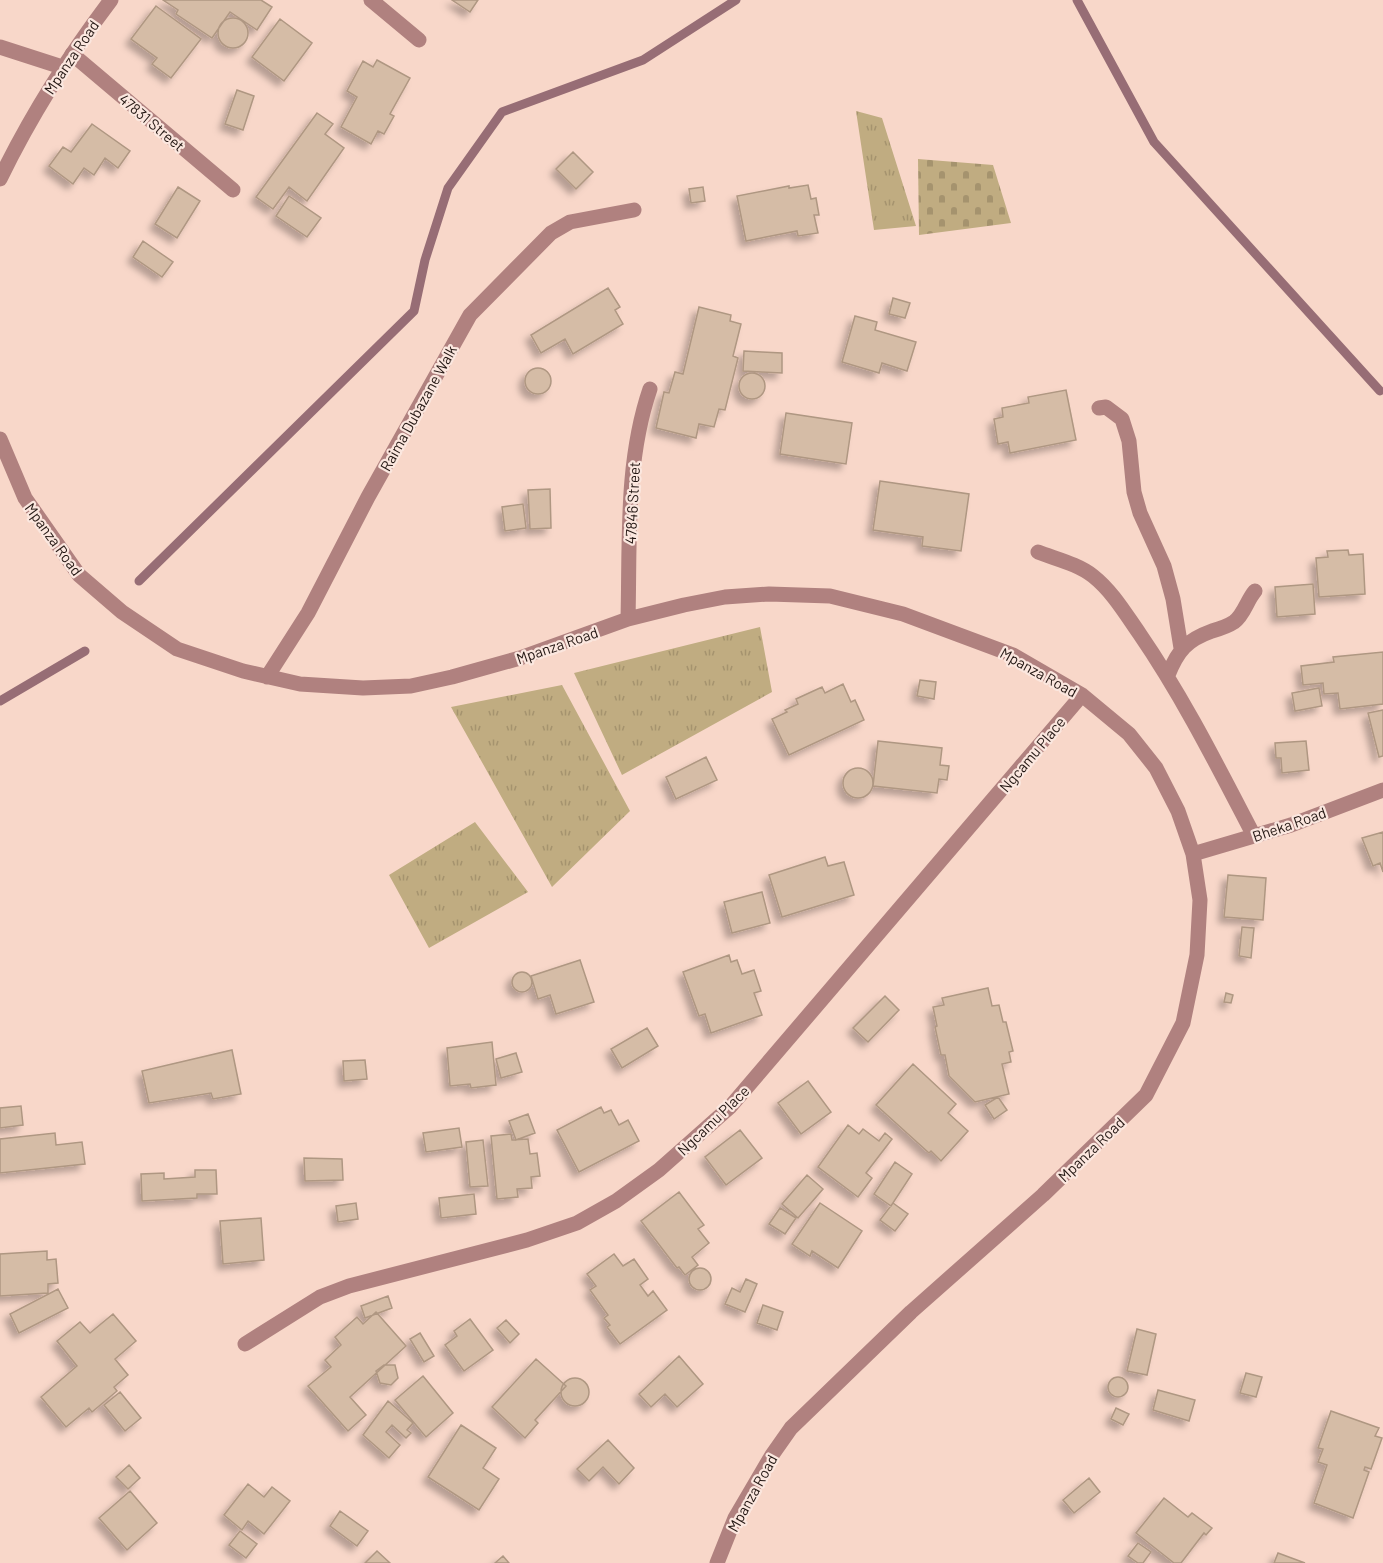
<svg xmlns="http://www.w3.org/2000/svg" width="1383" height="1563" font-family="Barlow,sans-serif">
	<defs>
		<pattern id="grass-tufts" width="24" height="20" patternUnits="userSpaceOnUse" patternTransform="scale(1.5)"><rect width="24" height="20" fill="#c0ac81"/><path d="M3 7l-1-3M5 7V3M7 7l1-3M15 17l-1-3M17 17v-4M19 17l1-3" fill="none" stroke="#a5936e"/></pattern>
		<pattern id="cemetery-stones" width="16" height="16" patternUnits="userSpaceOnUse" patternTransform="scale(1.5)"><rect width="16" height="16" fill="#c0ac81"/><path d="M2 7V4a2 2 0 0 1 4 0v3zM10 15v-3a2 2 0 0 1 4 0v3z" fill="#a5936e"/></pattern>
		<filter id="shadow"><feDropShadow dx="-5.5" dy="5.5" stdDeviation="3" flood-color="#0004"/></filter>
	</defs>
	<rect width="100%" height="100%" fill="#f8d7c9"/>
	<!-- grass -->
	<path fill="url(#grass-tufts)" d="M856 111 882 118 916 226 874 230Z
		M760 627 772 692 622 775 574 673Z
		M562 685 630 811 552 887 451 707Z
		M475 822 528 892 429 948 389 875Z"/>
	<!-- cemetery -->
	<path fill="url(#cemetery-stones)" d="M918 159 993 165 1011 223 919 235Z"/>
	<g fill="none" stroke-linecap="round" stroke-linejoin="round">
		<!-- stream -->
		<path stroke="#976d75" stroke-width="9" d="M1077 0 1154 142 1380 391
			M139 581 414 311 425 260 448 188 502 112 643 60 736 0
			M0 701 85 651"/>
	</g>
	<!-- building -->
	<path fill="#d5bca6" stroke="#af9782" stroke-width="1.5" filter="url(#shadow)" d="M163 0H261L272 7 257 30 230 12 212 38 176 14 178 10Z
		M452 0H478L470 12Z
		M156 6 201 39 171 78 152 64 157 58 131 39Z
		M218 33a15 15 0 1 1 30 0a15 15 0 1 1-30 0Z
		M280 19 312 43 284 81 252 57Z
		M377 60 410 78 390 114 394 116 384 134 378 131 371 144 341 127 357 97 347 91 363 61 373 67Z
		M237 90 254 96 243 130 225 124Z
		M317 113 333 124 325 134 344 148 307 201 289 187 273 209 256 197Z
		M92 124 130 151 118 168 105 158 94 175 84 168 73 184 49 166 63 147 71 152Z
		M573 152 593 172 576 189 556 169Z
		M808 185 811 199 816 198 819 215H814L818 233 798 236 797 231 746 241 737 196 789 186V188Z
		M178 187 200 201 177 238 155 224Z
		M703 187 705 201 691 203 689 189Z
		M289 196 321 218 307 237 276 216Z
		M143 241 173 262 162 277 133 257Z
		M608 288 620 307 615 310 623 324 573 354 565 339 541 353 531 335Z
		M893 298 910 303 905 318 889 314Z
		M699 307 731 315 730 321 741 324 733 356 738 358 725 410 719 409 714 427 699 424 696 438 656 428 664 392 669 393 675 372 683 374Z
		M855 316 877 322 875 330 916 342 907 371 882 363 879 373 842 362Z
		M744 351 782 353V373L743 371Z
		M525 381a13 13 0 1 1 26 0a13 13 0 1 1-26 0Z
		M739 386a13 13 0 1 1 26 0a13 13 0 1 1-26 0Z
		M1066 390 1076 440 1010 453 1008 442 998 444 994 419 1003 417 1002 408 1029 403 1028 397Z
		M786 413 852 423 846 464 780 454Z
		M880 481 969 494 961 551 922 546 923 537 873 530Z
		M550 489 551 528 530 529 528 490Z
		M523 504 526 528 505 531 502 507Z
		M1348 550 1349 555 1363 554 1365 594 1319 597 1316 558 1328 557 1327 551Z
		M1313 584 1315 614 1277 617 1275 587Z
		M1383 652V704L1340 709 1338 693 1324 694 1323 683 1303 685 1301 666 1334 662 1333 657Z
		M920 680 936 682 934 699 917 696Z
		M843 684 851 702 855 700 864 720 789 755 772 719 787 712 785 710 798 704 796 699 822 687 825 693Z
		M1319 688 1322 706 1295 711 1292 693Z
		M1383 710V756L1379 757 1368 713Z
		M878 741 942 748 940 765 949 766 947 780 939 779 937 793 873 786Z
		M1306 741 1309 770 1282 773 1281 758H1276L1275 743Z
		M706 757 717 780 676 799 666 777Z
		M843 783a15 15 0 1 1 30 0a15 15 0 1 1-30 0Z
		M1383 832V872L1380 863 1373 866 1362 838Z
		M825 857 828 866 844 862 854 895 782 917 769 875Z
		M1228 875 1266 878 1263 920 1224 917Z
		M762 892 770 923 732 933 724 902Z
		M1242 927 1254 928 1251 958 1239 956Z
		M729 955 731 962 737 960 742 974 754 970 761 991 754 993 762 1015 711 1033 705 1014 699 1016 683 972Z
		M580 960 594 1002 556 1014 550 995 538 999 531 976Z
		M512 982a10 10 0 1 1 20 0a10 10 0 1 1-20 0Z
		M988 988 992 1006 999 1005 1003 1022H1006L1013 1051 1009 1052 1011 1062 1002 1064 1009 1094 975 1102 949 1076 945 1055H941L935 1027 937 1026 933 1007 944 1005 942 998Z
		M1226 993 1233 995 1231 1003 1224 1002Z
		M885 996 899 1010 868 1042 853 1028Z
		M647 1028 658 1046 622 1068 611 1049Z
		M492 1042 496 1085 471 1088 470 1084 450 1086 447 1048Z
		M232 1050 241 1094 213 1099 211 1093 149 1103 142 1071Z
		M516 1053 522 1072 501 1078 496 1059Z
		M365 1060 367 1079 344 1081 343 1061Z
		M913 1064 956 1104 948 1113 968 1131 941 1161 931 1151 929 1153 876 1105Z
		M808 1081 831 1112 801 1134 778 1103Z
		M998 1097 1007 1110 994 1119 985 1105Z
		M21 1106 23 1125 0 1128V1108Z
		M601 1107 604 1113 611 1110 619 1125 628 1120 639 1141 579 1172 557 1130Z
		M528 1114 535 1133 516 1140 509 1121Z
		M848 1125 859 1134 863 1129 879 1141 885 1133 892 1139 866 1173 872 1178 858 1197 818 1167Z
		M459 1128 462 1147 426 1152 423 1133Z
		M740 1130 762 1158 726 1185 705 1157Z
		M55 1133 56 1145 82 1142 85 1164 0 1173V1139Z
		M511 1134 512 1140 528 1139 530 1154 537 1153 540 1176 531 1177 532 1188 517 1189 518 1197 497 1199 491 1136Z
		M483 1140 488 1186 470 1187 466 1142Z
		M304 1158 342 1159 343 1180 305 1181Z
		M895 1162 912 1174 891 1206 874 1194Z
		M195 1170H216L217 1194H197V1198L142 1201 141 1174 164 1173V1179L195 1177Z
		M807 1175 823 1189 798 1218 782 1204Z
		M679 1192 704 1225 698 1229 709 1243 692 1257 698 1265 685 1275 679 1267 677 1268 641 1221Z
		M474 1194 476 1214 441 1218 439 1198Z
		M356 1203 358 1219 338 1222 336 1206Z
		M820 1203 862 1231 838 1268 812 1251 810 1256 792 1244Z
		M893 1203 908 1214 895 1231 880 1220Z
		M780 1208 796 1218 785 1234 769 1224Z
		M261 1218 264 1260 223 1264 220 1221Z
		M47 1251V1260L56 1259 58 1283 48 1284V1293L0 1296V1254Z
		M614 1254 623 1266 634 1259 648 1279 640 1285 648 1296 653 1291 667 1310 620 1344 607 1327 610 1325 604 1318 608 1315 590 1290 596 1286 587 1274Z
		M689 1279a11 11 0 1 1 22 0a11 11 0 1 1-22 0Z
		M746 1279 757 1284 745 1312 725 1304 732 1288 740 1292Z
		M58 1289 68 1308 19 1333 10 1314Z
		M388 1296 392 1308 365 1318 361 1306Z
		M763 1305 783 1312 777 1330 757 1323Z
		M376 1312 406 1346 350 1397 366 1415 348 1431 308 1386 331 1367 325 1360 341 1345 335 1337 357 1317 363 1324Z
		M113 1314 136 1341 115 1359 128 1375 114 1387 117 1391 92 1412 89 1408 66 1427 41 1397 77 1366 57 1341 80 1322 90 1333Z
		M470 1319 493 1350 464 1371 445 1345 457 1336 454 1331Z
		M506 1320 519 1334 510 1343 497 1328Z
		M1137 1329 1156 1334 1147 1375 1127 1371Z
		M420 1333 434 1356 424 1362 410 1339Z
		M679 1356 703 1384 677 1407 665 1394 651 1407 639 1394Z
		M536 1359 566 1386 535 1420 538 1423 525 1438 492 1407Z
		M384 1365H395L398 1378 391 1385 380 1383 376 1371Z
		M1246 1373 1262 1377 1256 1397 1240 1393Z
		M423 1376 453 1413 426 1437 395 1400Z
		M1108 1387a10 10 0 1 1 20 0a10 10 0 1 1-20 0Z
		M561 1392a14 14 0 1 1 28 0a14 14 0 1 1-28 0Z
		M1158 1390 1195 1400 1189 1421 1153 1410Z
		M120 1392 141 1418 125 1431 104 1405Z
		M388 1401 413 1423 407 1430 411 1433 406 1438 392 1425 386 1432 400 1445 389 1458 363 1435Z
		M1116 1408 1129 1414 1123 1425 1111 1419Z
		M1331 1411 1379 1428 1375 1436 1382 1438 1371 1469 1365 1467 1364 1470 1369 1472 1353 1518 1314 1503 1327 1465 1318 1462 1323 1449 1318 1448Z
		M461 1425 496 1448 483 1468 499 1479 479 1510 428 1477Z
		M608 1440 634 1468 619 1484 603 1467 589 1481 577 1469Z
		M129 1465 140 1478 128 1489 116 1477Z
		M1089 1478 1100 1492 1074 1513 1063 1500Z
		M248 1484 264 1497 272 1487 290 1501 264 1534 248 1521 242 1530 224 1515Z
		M130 1491 157 1523 127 1550 99 1518Z
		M1164 1498 1188 1517 1192 1513 1212 1528 1206 1535 1204 1533 1181 1563H1174L1136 1533Z
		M340 1511 368 1531 357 1546 330 1526Z
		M240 1531 257 1544 246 1558 229 1545Z
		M1138 1543 1151 1552 1143 1563H1138L1128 1556Z
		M377 1551 390 1563H365Z
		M1278 1553 1305 1563H1274Z
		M503 1556 509 1563H495Z"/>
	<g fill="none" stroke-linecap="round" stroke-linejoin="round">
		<!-- lane -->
		<path stroke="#b0817f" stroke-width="15" d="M72 54 233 190"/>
		<!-- street -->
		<path stroke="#b0817f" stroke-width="15" d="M371 0 419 40
			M0 47 62 67
			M0 179C32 113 67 58 111 0
			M1099 408 1106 407 1122 419 1129 441 1134 492 1140 513 1164 566 1173 599 1181 648
			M0 439 25 498 79 575 122 612 177 649 243 671 300 684 363 688 411 686 452 677 520 658 628 619 684 605 725 597 769 594 830 596 903 614 1013 655 1082 695 1129 734 1156 768 1178 811 1193 854 1200 900 1197 955 1183 1023 1146 1095 1043 1195 911 1312 791 1428 772 1455 735 1518 717 1563
			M1038 552C1056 559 1078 564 1093 576 1112 591 1125 613 1139 633 1183 697 1218 767 1254 836
			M628 619C630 542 625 462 650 389
			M1168 675C1178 650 1187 640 1212 631 1219 629 1228 626 1234 622 1244 615 1247 600 1255 591
			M267 677 308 613 368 497 470 315 551 233 570 222 634 210
			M1193 854 1291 825 1383 790
			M245 1344 320 1297 349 1286 527 1240 577 1223 616 1201 659 1170 730 1107 1082 695"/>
	</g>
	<g text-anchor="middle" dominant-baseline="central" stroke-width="4.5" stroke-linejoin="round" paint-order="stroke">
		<!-- street labels -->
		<g font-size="15" fill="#221612" stroke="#fbe7df">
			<text transform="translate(71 57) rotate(-56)">Mpanza Road</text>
			<text transform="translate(152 122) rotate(40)">47831 Street</text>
			<text transform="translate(418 408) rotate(-61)">Raima Dubazane Walk</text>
			<text transform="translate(632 503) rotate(-87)">47846 Street</text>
			<text transform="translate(54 539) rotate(54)">Mpanza Road</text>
			<text transform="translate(557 645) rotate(-19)">Mpanza Road</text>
			<text transform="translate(1039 672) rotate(29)">Mpanza Road</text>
			<text transform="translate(1032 754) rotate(-50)">Ngcamu Place</text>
			<text transform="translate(1289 824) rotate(-19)">Bheka Road</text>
			<text transform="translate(713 1120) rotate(-44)">Ngcamu Place</text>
			<text transform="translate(1091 1149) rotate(-44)">Mpanza Road</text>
			<text transform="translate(752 1493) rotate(-61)">Mpanza Road</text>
		</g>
	</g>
</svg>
